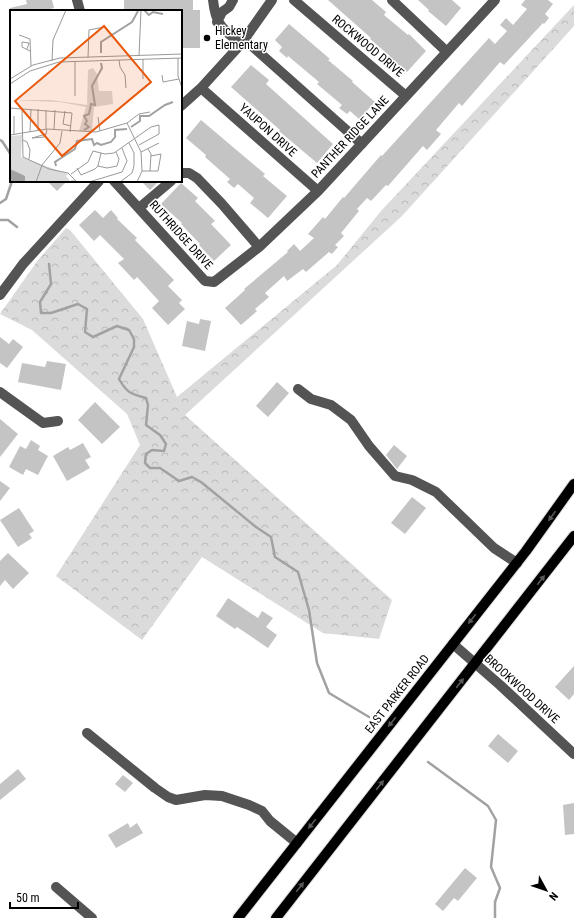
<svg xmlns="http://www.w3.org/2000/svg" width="574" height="918" font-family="'Roboto Condensed',sans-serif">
	<defs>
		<pattern id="forest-crowns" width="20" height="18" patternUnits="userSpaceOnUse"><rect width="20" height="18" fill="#dbdbdb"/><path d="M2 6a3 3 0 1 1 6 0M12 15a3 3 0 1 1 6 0" fill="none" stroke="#bababa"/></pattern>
	</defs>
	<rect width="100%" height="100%" fill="#fff"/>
	<!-- forest -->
	<path fill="url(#forest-crowns)" d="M574 5V26L402 216 185 415 392 600 379 639 323 633 202 557 142 640 56 576 140 445 127 414 32 330 0 314 38 260 66 228 70 230 143 319 177 397 337 265 381 211Z"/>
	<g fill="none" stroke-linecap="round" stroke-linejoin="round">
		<!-- stream -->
		<path stroke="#a2a2a2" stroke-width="2.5" d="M0 140 2 141 11 155
			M0 203 6 199 12 181
			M0 220H8L17 227
			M49 264 51 284 40 302 41 313H51L78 304 87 309 85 332 93 337 117 326 129 330 134 339V347L119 379C127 393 131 394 146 398L148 405 146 425 160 435 166 444 164 451 152 450 146 454 145 463 150 468H160L179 481 192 477 201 482 256 527 271 537 275 557 298 572 309 610 317 663 329 693 369 717
			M428 762 488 806 496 820 491 867 500 888 495 902V918"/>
	</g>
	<!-- building -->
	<path fill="#c4c4c4" d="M26 0H52L54 8 42 11H10V8L27 4Z
		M124 0H193V10H200V48H181V11H124Z
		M328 0H372L386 12 384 15 408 35 409 34 426 51 407 72 389 57 390 56 370 39 371 38Z
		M418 0H452L461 8 446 26 428 11 429 10Z
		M525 0H548L553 4 545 14 549 18 544 24 543 23 504 65 500 62 462 106 459 103 436 130 441 134 427 150 423 146 388 186 386 185 371 201 367 198 357 209 359 211 341 233 344 236 335 245 338 247 332 254 329 252 306 272 303 269 287 281 284 276 265 293 269 297 255 309 257 311 241 325 225 308 245 290 244 289 288 252 287 251 294 244 300 251 314 238 308 234 323 217 325 219 343 197 344 198 381 155 382 156 489 38 495 44 507 31 500 25 506 18 513 25 527 9 521 5Z
		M289 24 330 59 328 60 353 81 352 82 375 102 359 119 350 111 347 114 339 108 342 105 317 84 319 82 288 56 287 58 279 51 282 47 275 40Z
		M251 65 269 80 266 84 333 144 317 163 279 131 280 130 231 87Z
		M201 120 265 174 263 176 287 196 268 218 250 203 254 198 238 184 234 188 227 182 230 179 205 157 206 155 186 138Z
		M47 181H67L57 191Z
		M141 181H159L150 190Z
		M181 183 198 198 195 201 215 221 211 224 231 245 214 261 199 245 200 244 181 224 182 223 161 204Z
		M95 210 103 218 111 210 118 218 117 219 137 238 135 240 174 280 168 286 182 300 179 303 185 309 168 325 152 308 159 301 137 277 134 280 118 263 124 259 100 235 94 241 79 225Z
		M200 319 211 321 205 351 182 346 187 321 199 324Z
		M0 337 9 344 13 339 23 347 7 368 0 363Z
		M47 361 66 364 61 390 18 382 22 363 45 367Z
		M277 382 289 393 268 417 256 406Z
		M95 402 120 427 102 444 78 420Z
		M0 419 18 434 0 457Z
		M31 440 40 446 38 450 48 456 38 475 26 469 23 475 9 467 20 446 26 449Z
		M83 443 91 457 85 460 90 468 67 481 53 456 68 447 70 450Z
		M394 445 407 456 397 469 386 455Z
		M0 481 10 488 0 501Z
		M412 497 426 508 405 534 391 523Z
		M19 508 34 531 29 534 32 538 18 547 0 520Z
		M8 553 29 573 13 589 5 580 0 586V561Z
		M228 598 258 618 262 611 273 618 266 627 277 635 268 648 237 627 235 629 216 616Z
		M574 666V694L569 700 555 687Z
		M498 734 518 751 508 763 488 746Z
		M18 769 26 779 0 800V784Z
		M123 775 133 783 125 792 115 784Z
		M574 803V834L565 835 563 805Z
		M128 823 130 828 137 823 143 833 116 848 108 835Z
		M465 868 477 878 458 901 454 898 443 911 435 904Z"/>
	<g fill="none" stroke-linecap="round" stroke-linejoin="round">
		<!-- major casing -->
		<g stroke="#dbdbdb" stroke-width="12">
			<path id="major" d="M238 918 526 551 574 484
				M276 918 574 536"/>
		</g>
		<!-- minor -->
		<path stroke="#545454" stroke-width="10" d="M77 0 80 11
			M213 0C216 26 222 28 241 44
			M294 0 406 96
			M392 0 447 52
			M217 22 222 12 229 7 233 0
			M244 39 362 144
			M201 88 318 191
			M181 106 201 88 241 44 272 0
			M181 173H189L197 178 222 204 259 247
			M114 181 205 281 214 282 259 247 318 191 495 0
			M139 208 171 181
			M0 295 23 264 99 181
			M298 389 311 399 331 405 351 420 369 446 395 476 412 480 436 492 494 548 517 563
			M0 392 43 423 58 421
			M453 644 500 685 574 754
			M87 733 155 788 168 797 176 800 205 795 222 796 249 805 262 811 270 821 297 843
			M56 887 92 918"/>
		<!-- major -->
		<use href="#major" stroke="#000" stroke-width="10"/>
	</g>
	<!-- one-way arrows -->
	<defs><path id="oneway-solid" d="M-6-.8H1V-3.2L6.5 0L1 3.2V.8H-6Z"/></defs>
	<g fill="#595959">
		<use href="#oneway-solid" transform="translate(552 516) rotate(126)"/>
		<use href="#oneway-solid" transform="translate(541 580) rotate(-52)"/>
		<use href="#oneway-solid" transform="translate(472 619) rotate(128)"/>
		<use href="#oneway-solid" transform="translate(460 683) rotate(-52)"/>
		<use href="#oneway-solid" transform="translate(392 722) rotate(128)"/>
		<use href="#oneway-solid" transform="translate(380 785) rotate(-52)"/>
		<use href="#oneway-solid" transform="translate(312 824) rotate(128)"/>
		<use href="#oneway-solid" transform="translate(300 887) rotate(-52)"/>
	</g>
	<!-- markers -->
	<circle fill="#000" stroke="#fff" stroke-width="1.5" cx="207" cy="38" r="4"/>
	<g text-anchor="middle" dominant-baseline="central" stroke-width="3" stroke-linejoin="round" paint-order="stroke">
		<!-- poi labels -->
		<g font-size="12" fill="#000" stroke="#fff" text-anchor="start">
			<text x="215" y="31">Hickey<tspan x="215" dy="14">Elementary</tspan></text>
		</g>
		<!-- street labels -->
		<g font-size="12" fill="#000" stroke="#fff">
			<text transform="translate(368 46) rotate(40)">ROCKWOOD DRIVE</text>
			<text transform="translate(268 130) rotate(42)">YAUPON DRIVE</text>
			<text transform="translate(350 137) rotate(-47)">PANTHER RIDGE LANE</text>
			<text transform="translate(181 235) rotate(48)">RUTHRIDGE DRIVE</text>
			<text transform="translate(522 689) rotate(42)">BROOKWOOD DRIVE</text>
			<text transform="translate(397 694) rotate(-52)">EAST PARKER ROAD</text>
		</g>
	</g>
	<!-- overview -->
	<g transform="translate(10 10)">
		<rect width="172" height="172" fill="#fff"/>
		<path d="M83 58 87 64 89 81H102L103 94 84 97 82 121H69L76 97 50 92 0 90H40L77 95 78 60ZM12 125 11 147 58 164 56 166 60 171 65 169 67 172H0V126Z" fill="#dbdbdb"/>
		<path d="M0 159 15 166V172H0Z" fill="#a2a2a2"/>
		<path fill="none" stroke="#a2a2a2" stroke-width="2" d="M134 0 139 5 143 2 153 4M91 43V32L122 12 128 1M121 117 130 111V106H139L155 95 163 92M74 120 79 117 75 114 77 111 74 106 79 104 81 94 85 95 82 76 92 58 91 53M46 156 45 152 65 139 67 131 82 129 84 135 87 133 91 135 101 132 105 127V120L117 119"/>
		<path fill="none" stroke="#999" stroke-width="1" d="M9 25 20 29 21 56M17 39 19 33 12 32V37L20 41M129 46 131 0M78 48 79 20 94 17M168 48V66L172 78M109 50 110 57 115 65 116 78M42 51 43 30 56 0M65 51V86M152 65 153 72 169 69M0 69 23 55 50 48 172 44M133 69V49M0 74 20 61 49 52 172 48M0 98 62 103 60 122M12 98 13 147 39 159 58 163 67 172M55 101 53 114 61 116M88 107 90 121M117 113 131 142 132 161 127 172M28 120V99M36 120V100M44 120 45 100M20 122 21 99M36 124 22 128 34 127 36 124 37 120M0 125 37 119 86 122 117 113 129 104 140 102M4 125V106M13 130 17 132 20 140 19 149M138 139 141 144 140 161M131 142 149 133M88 156 97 158 107 156 109 149 106 142M67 158 71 165 85 159 88 156 91 143M132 161H148L151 144 141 146M61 164 78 152 83 141 95 144 104 143 141 117 149 115V124L129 135M26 172 32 155 50 133 52 121M79 172 112 162 117 151 112 138M110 172 122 163 124 156V143L119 133"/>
		<path fill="#e8590c" fill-opacity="0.15" stroke="#e8590c" stroke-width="2" d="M94 16 141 72 52 146 5 91Z"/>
		<rect width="172" height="172" fill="none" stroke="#000" stroke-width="2"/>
	</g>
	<!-- north arrow -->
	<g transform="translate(546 890) rotate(130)" stroke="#ffffff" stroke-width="3" paint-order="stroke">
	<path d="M0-3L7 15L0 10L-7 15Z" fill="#000000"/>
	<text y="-6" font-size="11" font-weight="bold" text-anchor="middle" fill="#000000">N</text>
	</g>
	<!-- scale -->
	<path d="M10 902v6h68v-6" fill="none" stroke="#000000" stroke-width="2"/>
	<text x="16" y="902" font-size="12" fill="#000000" stroke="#ffffff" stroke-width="3" paint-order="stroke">50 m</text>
</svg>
